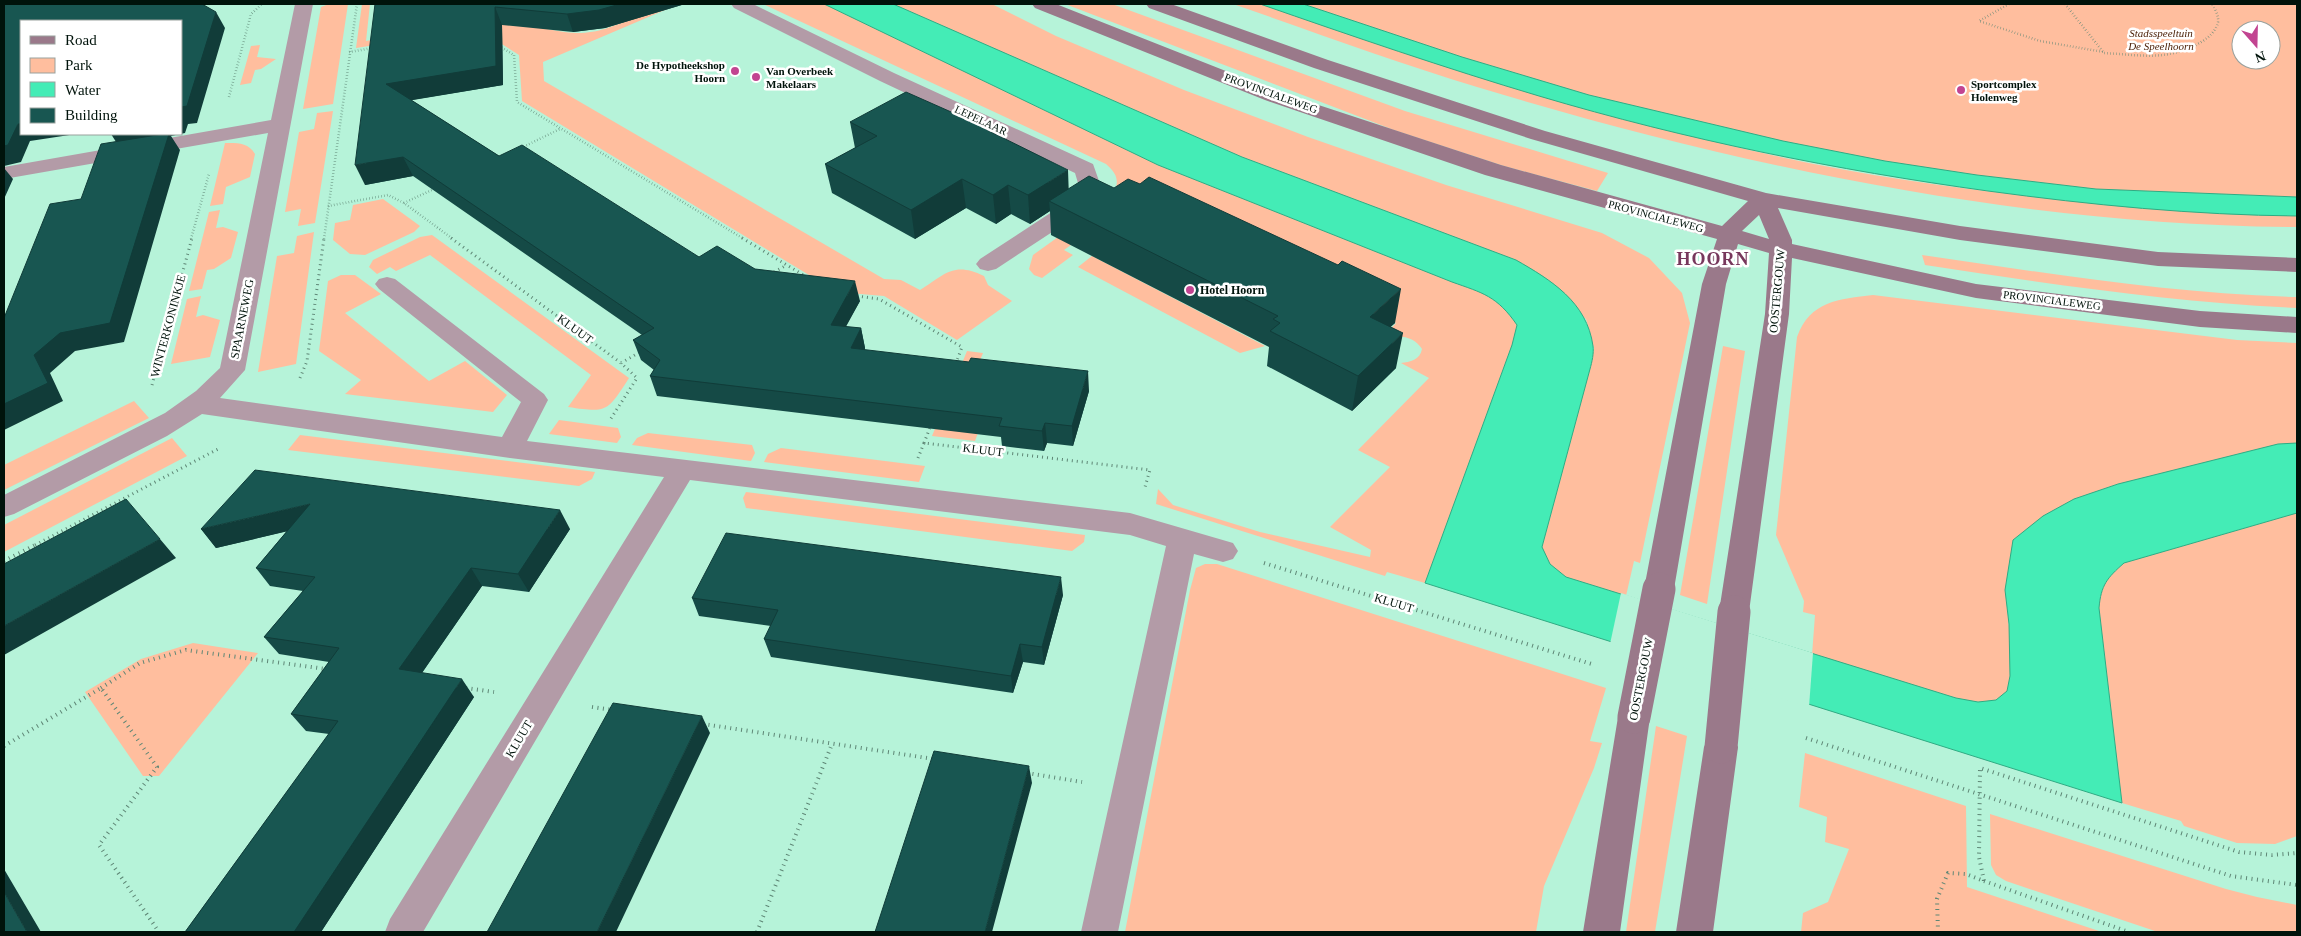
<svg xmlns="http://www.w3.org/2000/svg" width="2301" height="936" font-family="'Times New Roman',serif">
	<rect width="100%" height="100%" fill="#b6f3d9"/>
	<!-- green -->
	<path fill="#ffbe9e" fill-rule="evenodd" d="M329 4H348L333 104 303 109 321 7Z
		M362 4H370L366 41C409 34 452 24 495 21 523 19 549 33 577 33 600 33 612 26 632 19 647 14 663 9 679 4L543 62 544 81 884 279 901 280 920 290C945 274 954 261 984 276L988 285 1012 301 957 340 884 296 837 292 522 101 519 55 478 29 356 48Z
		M763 4H824L1158 165 1452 282C1483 293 1497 296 1517 325L1512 345 1425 583 1387 572 1385 576 1156 504 1158 489 1173 505 1260 532 1370 557 1371 550 1330 527 1390 467 1358 450 1429 378 1401 363C1410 362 1420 360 1422 349 1413 335 1399 336 1384 336L1396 323 1337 296 1107 219 1064 250 1073 255 1042 278 1034 275 1029 269 1033 255 1111 199C1119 184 1120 176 1106 164Z
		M893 4H992L1056 36 1184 90 1308 137 1446 185 1602 233 1649 258 1682 293 1690 323 1640 563 1634 561 1626 596 1566 577 1550 564 1542 548 1590 369 1594 348 1586 319 1516 260 1242 157Z
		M1065 4H1112L1405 111 1608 173 1597 191 1504 166 1394 130Z
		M1233 4H1260C1427 61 1594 116 1767 154 1896 183 2027 198 2159 207 2205 211 2251 216 2297 216V227C2019 225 1742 167 1477 87 1395 62 1314 32 1233 4Z
		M1303 4H2297V197L2096 189 1977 175 1885 161 1783 141 1589 95 1462 57ZM2241 30H2271V60H2241Z
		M260 45 257 57 276 59 261 69 255 70 251 83 240 85 251 46Z
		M333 111 315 223 298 226 301 209 285 212 299 132 314 129 317 113Z
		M225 143C237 143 248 142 255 154L250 177 226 187 223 204 210 206Z
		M383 199 420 226 414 232 365 255 350 254 333 240 335 223 350 220 353 205Z
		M220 210 216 228 223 227 238 232 231 258 214 269 207 270 202 289 189 291 209 212Z
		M314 232 296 364 258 372 277 256 294 253 297 236Z
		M432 235 629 378C607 412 608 413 568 407L591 375 430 255 396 271 390 267 377 274 369 267 373 260 420 237Z
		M1922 255C2047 273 2171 294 2297 297V308C2172 302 2049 284 1925 265Z
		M1092 256 1265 346 1240 353 1078 267Z
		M341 275H355L381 294 345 313 429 381 465 361 507 395 493 412 345 394 361 380 319 351 328 281Z
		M1873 295 2237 340 2297 343V443L2278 444 2118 484 2074 499 2005 590C2007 609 2016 675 2007 691 2006 694 1998 699 1995 700 1983 704 1969 701 1956 698L1812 655 1815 615 1803 612 1804 601 1776 535 1797 337C1810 301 1839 299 1873 295Z
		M201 296 196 317 203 315 220 320 210 357 171 364 187 299Z
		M1723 346 1745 351 1707 604 1680 595Z
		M967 351 983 353 959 410 985 414 975 441 932 436Z
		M134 401 149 418 4 490V465Z
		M559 420 618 428 621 437 617 443 549 434Z
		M648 433 752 445 755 453 751 461 632 445 637 438Z
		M300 435 595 472 592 479 579 486 288 450Z
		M172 438 187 456 4 552V525Z
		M781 448 925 466 919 482 764 462 768 454Z
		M746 492 1085 535 1084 542 1072 551 746 508 743 498Z
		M2297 513V836L2275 844 2237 843 2184 826 2181 821 2122 803 2099 608C2101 585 2107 578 2124 563Z
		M1205 564H1217L1606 688 1590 741 1602 743 1594 768 1544 886 1536 932H1125L1190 590 1196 568Z
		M193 643 258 653 159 776H143L85 692 141 659Z
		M1656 726 1687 736 1655 932H1626Z
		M1805 753 1966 806 1967 887 2102 932H1801L1803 913 1828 902 1849 849 1825 842 1827 817 1799 807Z
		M1990 814 2226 889 2257 897 2297 905V932H2158L2006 881 1996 875 1991 865Z"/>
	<!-- water -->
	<path fill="#44ecb6" stroke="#30ab83" d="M824 4H893L1242 157 1516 260C1551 280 1587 302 1593 346 1594 353 1592 362 1590 369L1542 547 1550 564 1566 577 1956 698 1978 702 1996 700 2007 691 2010 676 2009 624 2005 590 2013 540 2043 516 2074 499 2118 484 2278 444 2297 443V513L2124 563C2107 578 2101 585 2099 608L2122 803 1425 583 1512 345 1517 325C1497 296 1483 293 1452 282L1158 165Z
		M1260 4H1303L1462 57 1589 95 1783 141 1885 161 1977 175 2096 189 2297 197V216C2194 215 2091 205 1988 191 1836 170 1687 140 1539 96 1445 68 1352 36 1260 4Z"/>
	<!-- pier -->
	<path fill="#b6f3d9" d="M1621 593 1813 653 1809 707 1610 644Z"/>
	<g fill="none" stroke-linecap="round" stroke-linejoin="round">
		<!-- path-far2 -->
		<path stroke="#5e8675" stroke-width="2.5" stroke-dasharray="0.5 2.5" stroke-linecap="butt" d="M2009 4 1979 21 2040 41 2104 52
			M2065 4 2104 53C2123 54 2144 57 2163 55 2180 53 2214 42 2218 22 2219 16 2215 9 2212 4
			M499 46 514 55 517 102 744 239
			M349 52 373 48
			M229 97 251 14 262 4
			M521 148 560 129
			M404 203 436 188
			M328 206 388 195 404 203 453 239
			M191 239 209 174
			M324 239 357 4"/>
		<!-- path-far1 -->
		<path stroke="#5e8675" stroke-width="3" stroke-dasharray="1 4" stroke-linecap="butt" d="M451 238 621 363 637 378 610 420
			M742 238 805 276
			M774 272 787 265
			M857 296 879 299 962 347 956 363
			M621 363 640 352
			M300 378 307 361 324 238
			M152 385 192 238
			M924 443 931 425
			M918 458 924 443 1150 470 1145 487
			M35 545 220 448"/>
		<!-- path -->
		<path stroke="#5e8675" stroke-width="4" stroke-dasharray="1 4.5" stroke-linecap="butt" d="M4 561 37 544
			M1264 563 1595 665
			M101 688 140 663 186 650 326 669
			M466 688 494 692
			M592 707 613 710
			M703 724 934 759
			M1806 738 2231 876 2297 885
			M4 746 101 688 157 767 99 845 159 932
			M1027 773 1082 782
			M1984 881 2129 932
			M757 932 832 744
			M1938 932 1937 899 1948 873 1966 874 1984 881 1979 857 1980 768 2239 852 2272 855 2297 853"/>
		<!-- street -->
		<path fill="#b39ba7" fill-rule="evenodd" d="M295 4H313L245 370 220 398 502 437 521 402 379 289 375 284 379 279 387 277 395 279 544 394 548 400 527 441 1130 513 1233 543 1238 551 1233 559 1223 562 1194 554 1118 932H1081L1166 546 1130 535 690 480 628 583 423 932H385L390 919 664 477 510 458 202 414 167 436 14 514 4 517V495L165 413 196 391 220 368 268 133 4 179V167L271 120Z
			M731 4H753L894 73 1093 164 1104 195 1101 200 996 269 988 271 980 269 976 264 980 259 1081 193 1075 173 880 81 734 8Z"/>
		<!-- secondary -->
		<path fill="#9a798a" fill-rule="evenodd" d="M1032 4H1056L1279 92 1501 165 1722 226 1748 201 1531 139 1314 68 1149 8 1146 4H1171L1328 60 1545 131 1766 193 1960 226 2158 252 2297 258V272L2158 266 1960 240 1778 208 1792 240V244L1976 284 2200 311 2297 317V333L2200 327 1976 298 1792 258 1789 314 1749 612 1745 621 1734 624 1723 621 1719 612 1765 314 1769 253 1738 244 1726 284 1674 589 1670 597 1659 601 1648 597 1644 589 1702 284 1717 239 1485 175 1265 100 1035 8ZM1759 215 1769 239 1742 231Z
			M1634 703 1646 707 1650 717 1620 932H1583L1618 717 1622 707Z
			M1721 732 1733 737 1738 747 1713 932H1676L1704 747 1709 737Z"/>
		<!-- secondary-bridge -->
		<path stroke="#9a798a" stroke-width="33" d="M1634 717 1659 589
			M1721 747 1734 612"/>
	</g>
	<!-- wall -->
	<path fill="#154a46" d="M375 4H685L605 28 573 32 502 25 503 85 411 100 499 156 699 257 755 269 860 301 845 327 861 328 865 348V350L1089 391 1073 446 1047 443 1044 451 1002 446 1001 437 657 396 650 376 654 370 641 360 633 340 642 335 413 176 365 185Z
		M850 122 1069 189 1395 323 1390 327 1396 368 1352 411 1267 366 1269 347 1051 235 1050 211 1030 224 1011 214 996 224 966 208 915 239 832 193 825 164 855 148Z
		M201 529H570L529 592 482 586 422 673 474 697 321 932H185L329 734 306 731 291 714 329 662 279 654 264 637 303 591 270 586 256 568 287 531 216 548Z
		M1063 595 1044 665 1023 662 1013 693 771 657 764 639 771 626 699 616 692 598Z"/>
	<!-- shaded-wall -->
	<path fill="#113c39" d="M620 4H685L605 28 573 32 567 14Z
		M495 7 502 25 503 85 395 103 386 84Z
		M216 12 225 28 197 123 188 124 185 133 171 136 180 150 124 342 75 351 50 373 63 401 4 430V404L34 355 118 145 111 134H181V107Z
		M18 124H21V134H76L30 141 21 162 4 166V146Z
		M403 157 413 176 365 185 355 165Z
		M4 168 13 179 4 199Z
		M1068 170 1069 198 1049 201 1050 211 1030 224 1028 195Z
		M962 179 966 208 915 239 911 210Z
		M1008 185 1011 214 996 224 993 195Z
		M855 281 860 301 836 345 831 325Z
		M1401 289 1395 323 1364 351 1370 317Z
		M861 328 865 348 855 368 851 348Z
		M1403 333 1396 368 1352 411 1358 376Z
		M1088 371 1089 391 1073 446 1072 426Z
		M1045 423 1047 443 1044 451 1042 431Z
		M310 504 323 523 216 548 201 529Z
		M560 510 570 529 529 592 518 574Z
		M160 539 176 558 4 655V626Z
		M471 568 482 586 412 687 399 669Z
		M1061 577 1063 595 1044 665 1042 647Z
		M1020 644 1023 662 1013 693 1011 676Z
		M462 679 474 697 321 932H294Z
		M702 716 710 733 616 932H597Z
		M1029 766 1032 783 992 932H985Z
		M4 869 41 932H27L4 892Z"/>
	<!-- building -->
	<path fill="#185651" stroke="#113c39" d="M4 4H202L216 12 187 106 181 107V21H21V124H18L8 145 4 146Z
		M375 4H620L599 10 567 14 495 7 496 66 386 84 499 156 522 145 699 257 717 246 755 269 855 281 831 325 861 328 851 348 969 362 971 358 1088 371 1072 426 1045 423 1042 431 999 426 1002 418 650 376 660 360 633 340 654 328 403 157 355 165Z
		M906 92 976 123 989 131 1068 170 1028 195 1008 185 993 195 962 179 911 210 825 164 877 136 850 122Z
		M163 134H169L110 323 60 333 34 355 48 383 4 404V318L50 204 81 199 101 144Z
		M1089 176 1114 188 1128 179 1140 184 1149 177 1338 265 1342 261 1401 289 1370 317 1403 333 1358 376 1270 331 1280 323 1273 319 1278 316 1049 201Z
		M255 470 560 510 518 574 471 568 399 669 462 679 294 932H185L338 721 291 714 339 648 264 637 315 577 256 568 310 504 201 529Z
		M126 499 160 539 4 626V564Z
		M726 533 1061 577 1042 647 1020 644 1011 676 764 639 778 610 692 598Z
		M613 703 702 716 597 932H487Z
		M934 751 1029 766 985 932H875Z
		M4 892 27 932H4Z"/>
	<!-- markers -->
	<g fill="#c24491" stroke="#fff" stroke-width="2">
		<circle cx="735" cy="71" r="5"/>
		<circle cx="756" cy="77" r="5"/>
		<circle cx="1961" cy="90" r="5"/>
		<circle cx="1190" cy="290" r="5"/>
	</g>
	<g text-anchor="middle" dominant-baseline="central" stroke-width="5" stroke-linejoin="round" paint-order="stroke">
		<!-- far-park labels -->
		<g font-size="11" font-style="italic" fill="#471c03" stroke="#fff">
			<text x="2161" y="33">Stadsspeeltuin<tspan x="2161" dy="13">De Speelhoorn</tspan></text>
		</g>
		<!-- far-poi labels -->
		<g font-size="11" font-weight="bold" fill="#00130b" stroke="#fff" text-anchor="start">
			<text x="725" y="65" text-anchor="end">De Hypotheekshop<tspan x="725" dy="13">Hoorn</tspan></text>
			<text x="766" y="71">Van Overbeek<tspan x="766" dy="13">Makelaars</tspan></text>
			<text x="1971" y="84">Sportcomplex<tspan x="1971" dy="13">Holenweg</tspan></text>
		</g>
		<!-- far-street labels -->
		<g font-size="11" fill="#00130b" stroke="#fff">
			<text transform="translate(1271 93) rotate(20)">PROVINCIALEWEG</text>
			<text transform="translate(981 120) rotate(25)">LEPELAAR</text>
			<text transform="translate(1656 216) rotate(15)">PROVINCIALEWEG</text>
			<text transform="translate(2052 300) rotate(7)">PROVINCIALEWEG</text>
		</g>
		<!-- poi labels -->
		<g font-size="12" font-weight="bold" fill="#00130b" stroke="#fff" text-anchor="start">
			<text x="1200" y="290">Hotel Hoorn</text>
		</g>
		<!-- street labels -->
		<g font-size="12" fill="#00130b" stroke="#fff">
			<text transform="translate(1777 291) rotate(-85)">OOSTERGOUW</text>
			<text transform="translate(242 319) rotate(-79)">SPAARNEWEG</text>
			<text transform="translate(168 326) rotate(-75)">WINTERKONINKJE</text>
			<text transform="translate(575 329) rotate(36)">KLUUT</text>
			<text transform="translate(983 450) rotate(7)">KLUUT</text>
			<text transform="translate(1394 603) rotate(17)">KLUUT</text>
			<text transform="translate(1641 679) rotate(-79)">OOSTERGOUW</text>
			<text transform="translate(519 739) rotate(-59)">KLUUT</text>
		</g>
		<!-- district labels -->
		<g font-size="18" font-weight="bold" letter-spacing="1" fill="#77375c" stroke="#fff">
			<text x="1713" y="259">HOORN</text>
		</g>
	</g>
	<!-- border -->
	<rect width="2301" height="936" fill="none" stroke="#00130b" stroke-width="10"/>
	<!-- legend -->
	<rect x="20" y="20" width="162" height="115" fill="#ffffff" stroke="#99a19d"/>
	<rect x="30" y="36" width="25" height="8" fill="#9a798a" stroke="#99a19d"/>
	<text x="65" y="45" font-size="15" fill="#00130b">Road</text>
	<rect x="30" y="58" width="25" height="15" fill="#ffbe9e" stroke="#99a19d"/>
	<text x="65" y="70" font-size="15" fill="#00130b">Park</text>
	<rect x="30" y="82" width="25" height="15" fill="#44ecb6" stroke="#99a19d"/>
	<text x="65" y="95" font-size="15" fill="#00130b">Water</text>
	<rect x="30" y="108" width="25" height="15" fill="#185651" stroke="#99a19d"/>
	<text x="65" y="120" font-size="15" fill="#00130b">Building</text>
	<!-- north arrow -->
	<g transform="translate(2256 45) rotate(160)"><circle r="24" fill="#ffffff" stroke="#99a19d"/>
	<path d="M0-4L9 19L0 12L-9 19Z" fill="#c24491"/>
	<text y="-8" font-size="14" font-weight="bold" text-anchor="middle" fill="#00130b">N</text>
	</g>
</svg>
